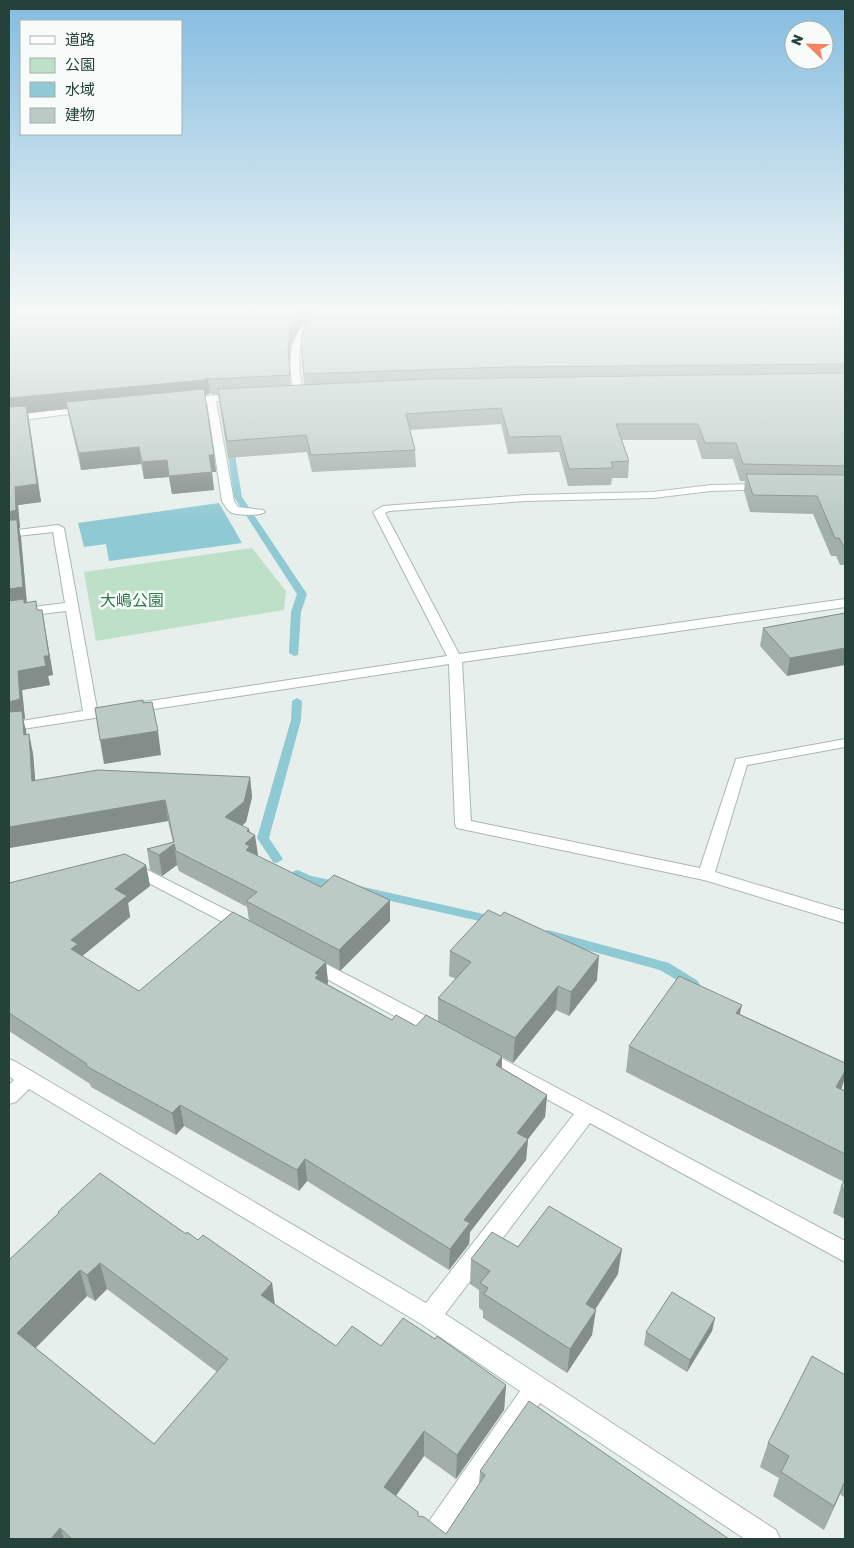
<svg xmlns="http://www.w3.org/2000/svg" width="854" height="1548" font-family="Rubik,'Noto Sans JP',sans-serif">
	<rect width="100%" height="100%" fill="#e6efeb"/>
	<!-- green -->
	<path fill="#bfe0c8" d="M252 548 286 591 284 610 96 641 84 572Z"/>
	<!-- water -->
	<path fill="#8ec9d4" d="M219 503 242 543 109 561 106 544 84 547 78 523Z"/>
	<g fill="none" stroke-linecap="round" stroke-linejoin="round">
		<!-- stream -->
		<path fill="#8ec9d4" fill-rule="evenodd" d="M226 441 233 443 242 497 307 594 301 612 298 655 294 656 289 653 291 612 297 594 234 497Z
			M297 698 302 701 301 720 269 838 283 859 277 863 273 862 257 838 291 720 292 701Z
			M298 870 311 876 345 883 347 886 345 889 341 890C327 887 301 886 292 874L294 871Z
			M359 886 497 917 502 918 503 921 502 924 497 925 355 893 353 890 355 887Z
			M548 930 669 963 698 981 700 985 698 989 693 990 660 970 543 938 542 935 543 932Z"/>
		<!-- minor casing -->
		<g stroke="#a8b8b2" stroke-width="2">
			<path id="minor" d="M323 308H332C325 316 316 321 309 329 294 347 300 372 303 393L298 396 295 395C292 388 292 379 291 372 288 340 299 327 323 308Z
				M239 394 244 397 242 399 216 401 234 501 238 507 263 510 265 512C260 516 234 516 229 511 227 509 224 504 222 501L207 402 187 403 182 400 187 397Z
				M87 406 92 409 90 411 9 422V416Z
				M764 484 768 485 769 487 768 489 711 491 653 498 526 501 389 511 385 513 459 654 845 599V607L462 662 471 821 700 868 736 759 845 739V747L747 765 715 872 845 911V923L704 880 457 828 455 824 449 664 9 731V723L83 711 66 611 9 618V610L65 603 53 532 9 537V531L58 525 64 528 97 709 447 656 373 512 383 506 526 495 653 492 711 485Z
				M130 861 250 922 253 926 250 930 244 932 238 930 124 870 122 866 124 862Z
				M311 956 445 1026 447 1031 445 1036 438 1038 431 1036 305 967 302 962 305 957Z
				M484 1049 845 1241V1262L590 1123 445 1314 776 1530 780 1539H745L540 1403 447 1539H419L423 1530 520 1391 421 1324 29 1089 16 1102 9 1104V1085L14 1080 9 1076V1059L16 1062 426 1303 574 1114 477 1061 475 1056 477 1051Z"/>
		</g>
		<!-- minor -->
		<use href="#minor" fill="#fff" fill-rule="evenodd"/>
	</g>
	<!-- wall -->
	<path fill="#a1aea9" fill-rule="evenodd" d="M9 308H845V565H840L836 556H831L813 514 750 512 744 491 745 481H740L733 459H702L696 440H622L629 461 628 478H612L611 485 568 486 559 452 508 454 501 424 410 430 415 450 416 467 312 472 307 452 228 458 218 395H215L210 393 205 396 214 455 216 472H212L214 490 172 494 169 477 144 479 141 464 81 470 67 409 28 413 41 502 18 505 20 528H19L21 538 27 603 38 610H42L53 675 48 676 50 685 22 690 25 719H23L26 734H29L33 754 35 781 250 777 252 797 246 822 242 826 249 829 257 856 321 887 390 900V921L340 971 326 963 328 983 327 984 392 1020 416 1026 438 1022V998L456 979 449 976 450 951 597 980 569 1016 556 1010 513 1063 502 1057V1068L547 1095 545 1117 528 1139 526 1160 470 1232 469 1244 449 1270 307 1181 299 1191 184 1126 176 1135 91 1087 90 1084 9 1031V883L146 865 150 886 128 903 130 917 82 956 139 991 249 920 247 907 179 871 177 865 162 876 150 870 147 849 173 842 168 821 9 848ZM308 320 301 345 304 385 291 386 289 364 291 344 301 326Z
		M845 613 787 676 760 646 763 628Z
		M740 1014 845 1063V1077L841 1090 845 1091V1219L833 1213 841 1187 844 1182 626 1072 629 1046Z
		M58 1212 186 1234 198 1240 272 1283 275 1304 336 1346H381L435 1339 506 1385 504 1410 456 1479 424 1456 396 1496 418 1516 446 1534 479 1484 480 1471 729 1539H9V1260L58 1214ZM107 1289 217 1372 154 1444 36 1348 87 1296 95 1301Z
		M518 1247 618 1274 595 1310 592 1335 567 1373 483 1318V1311L479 1308V1290L470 1284 471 1259Z
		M715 1318 712 1331 687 1372 644 1345 646 1332Z
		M845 1375V1498L840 1494 824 1530 773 1496 779 1478 760 1467 768 1443Z"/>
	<!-- shaded-wall -->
	<path fill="#838d89" d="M304 308H321L301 326 291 344 289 365 288 350 290 329 300 311Z
		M208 378 210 393 205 396 68 409 66 402 67 409 28 413 41 502 18 505 20 528H19L21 538 27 606 9 609V398Z
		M139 447 141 464 81 470 79 453Z
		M209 455H214L216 472H211Z
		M167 460 212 472 214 490 172 494 169 477 144 479 142 462Z
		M42 610 53 675 48 676 50 685 22 690 25 719H23L26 730 28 755 9 723V702L18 671 44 656Z
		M845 648V665L787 676 790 658Z
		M158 731 161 755 104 764 100 740Z
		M29 734 33 754 37 801 32 781Z
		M250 777 252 797 246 822 227 838 225 817Z
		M165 800 168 821 9 848V827Z
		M249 829 250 840 255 835 258 855 248 871 245 844 247 831Z
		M174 844 177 865 162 876 159 855Z
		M146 865 150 886 128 903 130 917 81 957 71 949V940L115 889Z
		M390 900V921L340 971 339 950Z
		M599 956 597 980 569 1016 571 992Z
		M326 962 328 983 319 992 315 973Z
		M558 986 556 1010 513 1063 515 1038Z
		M742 1005 736 1030V1013Z
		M502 1056 501 1078 496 1065Z
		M845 1071V1077L841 1090 836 1087Z
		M547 1095 545 1117 528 1139 526 1160 470 1232 469 1244 449 1270 450 1249 464 1220 517 1133Z
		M180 1105 184 1126 176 1135 172 1113Z
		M305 1159 307 1181 299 1191 297 1170Z
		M622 1249 618 1274 582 1329 586 1304Z
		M100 1263 107 1289 95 1301 87 1275Z
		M80 1270 87 1296 25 1358 17 1333Z
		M272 1283 275 1309 261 1295Z
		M596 1310 592 1335 567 1373 570 1349Z
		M715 1318 712 1331 687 1372 690 1360Z
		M506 1385 504 1410 456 1479 457 1455Z
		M424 1431V1456L385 1511 384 1487Z
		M845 1481 840 1494 824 1530 834 1506Z
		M60 1528 64 1539H51Z"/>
	<!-- building -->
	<path fill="#bbcac4" stroke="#838d89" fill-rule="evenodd" d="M9 308H304L300 311 290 329 288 350 290 375 214 379 208 378 204 380 9 398Z
		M318 308H845V364L506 367 304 374 301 345 303 330 310 317Z
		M845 373V466L743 464 736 443H705L698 424H616L629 461 611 462 613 468 569 469 560 436 509 437 501 408 406 414 415 450 311 455 306 435 227 441 218 389 426 379Z
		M204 389 214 455H209L212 472 169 476 167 460 142 462 139 447 79 453 66 402Z
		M26 406 37 484 15 487 16 510 9 512V407Z
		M746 474 845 475V547H844L839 538H835L817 496 753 495Z
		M9 520H17L23 587 9 589Z
		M24 599V603L36 601 37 610H42L49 656H44L46 666 18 671 20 699 9 702V601Z
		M845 613V648L790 658 763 628Z
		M143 700V703L152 702 158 731 100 740 95 708Z
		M22 711 24 735 29 734 32 781 98 770 250 777 244 802 225 817 249 829 247 831 255 835 245 844 250 846 246 850 321 887 334 875 390 900 339 950 246 901 257 892 176 851 174 844 159 855 147 849 174 842 165 800 9 827V712Z
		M125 854 146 865 115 889 127 896 71 940 78 944 71 949 139 991 233 912 326 962 315 973 318 975 315 978 392 1020 396 1015 416 1026 426 1015 502 1056 496 1065 547 1095 517 1133 528 1139 464 1220 470 1223 450 1249 305 1159 297 1170 180 1105 172 1113 86 1066 87 1064 9 1013V883Z
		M488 910 501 916 504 912 599 956 571 992 558 986 515 1038 438 998 471 962 450 951Z
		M679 976 742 1005 736 1013 845 1063V1071L836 1087 845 1091V1154L629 1046Z
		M100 1173 186 1234 187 1232 198 1240 203 1235 272 1283 261 1295 336 1346 352 1326 381 1346 403 1318 435 1339 437 1336 506 1385 457 1455 424 1431 384 1487 418 1512V1516L424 1517 446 1534 485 1475 480 1471 529 1401 729 1539H72L60 1528 51 1539H10L9 1538V1260L59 1213 58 1212ZM100 1263 228 1359 154 1444 17 1333 80 1270 87 1275Z
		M845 1179V1190L841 1187Z
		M549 1206 622 1249 586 1304 596 1310 570 1349 484 1294 488 1288 480 1283 490 1271 471 1259 492 1232 518 1247Z
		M672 1292 715 1318 690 1360 646 1332Z
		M812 1356 845 1375V1481L834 1506 781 1472 789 1456 768 1443Z"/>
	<!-- sky -->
	<linearGradient id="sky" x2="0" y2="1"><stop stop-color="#84bce0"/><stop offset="0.59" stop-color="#f4f8f6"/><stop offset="1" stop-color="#f4f8f6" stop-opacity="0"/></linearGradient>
	<rect width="854" height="525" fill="url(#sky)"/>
	<g text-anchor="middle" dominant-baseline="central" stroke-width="5" stroke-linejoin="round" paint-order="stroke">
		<!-- park labels -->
		<g font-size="16" fill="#2d7a4b" stroke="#f7fbf9">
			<text x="132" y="600">大嶋公園</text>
		</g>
	</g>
	<!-- border -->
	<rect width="854" height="1548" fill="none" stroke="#24423a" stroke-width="20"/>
	<!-- legend -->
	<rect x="20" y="20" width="162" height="115" fill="#f7fbf9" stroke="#a3b1ad"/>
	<rect x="30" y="36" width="25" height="8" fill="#ffffff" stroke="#a3b1ad"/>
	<text x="65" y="45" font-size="15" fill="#24423a">道路</text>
	<rect x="30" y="58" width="25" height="15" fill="#bfe0c8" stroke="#a3b1ad"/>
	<text x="65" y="70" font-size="15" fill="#24423a">公園</text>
	<rect x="30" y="82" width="25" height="15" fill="#8ec9d4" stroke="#a3b1ad"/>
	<text x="65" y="95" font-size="15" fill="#24423a">水域</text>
	<rect x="30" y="108" width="25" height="15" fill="#bbcac4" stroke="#a3b1ad"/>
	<text x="65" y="120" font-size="15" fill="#24423a">建物</text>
	<!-- north arrow -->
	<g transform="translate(809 45) rotate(293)"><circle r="24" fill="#f7fbf9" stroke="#a3b1ad"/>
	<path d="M0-4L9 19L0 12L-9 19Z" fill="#f4845f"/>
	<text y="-8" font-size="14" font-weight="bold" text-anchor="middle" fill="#24423a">N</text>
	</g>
</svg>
